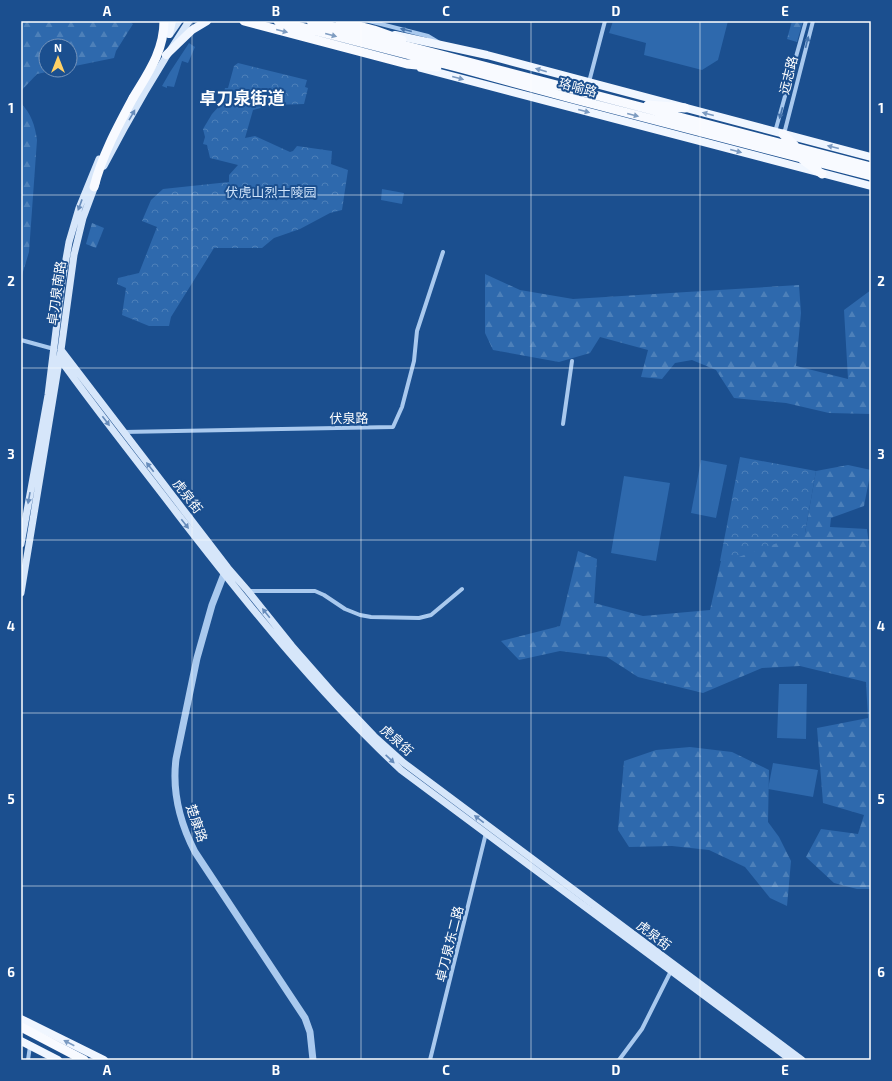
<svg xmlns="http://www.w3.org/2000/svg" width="892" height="1081" font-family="'Exo 2','Noto Sans SC',sans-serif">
	<defs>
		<pattern id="forest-firs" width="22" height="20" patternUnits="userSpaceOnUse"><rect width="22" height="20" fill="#2e69ad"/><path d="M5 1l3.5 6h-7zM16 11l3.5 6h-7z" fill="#4d80b9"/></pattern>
		<pattern id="park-crowns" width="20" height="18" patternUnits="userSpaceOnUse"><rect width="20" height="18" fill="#2e69ad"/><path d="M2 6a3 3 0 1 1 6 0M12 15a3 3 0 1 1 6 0" fill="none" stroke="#4d80b9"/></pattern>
	</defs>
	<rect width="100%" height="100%" fill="#1b4f8f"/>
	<!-- grass -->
	<path fill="#2e69ad" d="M613 21H728L718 60 702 70 644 55 646 43 609 33Z
		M189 43 195 47 188 63 182 61 174 87 167 86V88L162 86 170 72Z
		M382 189 404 193 402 204 381 200Z
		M701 460 727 465 716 518 691 513Z
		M624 476 670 483 656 561 611 553Z
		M779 684H807L806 739 777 738Z
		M773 763 818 770 813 797 768 789Z"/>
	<!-- forest -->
	<path fill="url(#forest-firs)" d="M21 21H129L133 24 116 51 114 58 70 67V46H46V70H56L37 74 21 91Z
		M792 21H803L797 42 787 39Z
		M21 103C31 114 35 125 37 140L29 252 22 275H21Z
		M92 223 104 228 96 248 86 244Z
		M485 274 520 290 573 299 799 285 801 313 796 366 848 379 844 310 871 290V414L829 413 786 403 734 398 716 370 692 360 675 363 662 379 641 377 648 350 600 337 590 353 559 362 493 350 485 333Z
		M848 465 871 470 864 506 831 518 830 527 867 529 871 561 869 610 871 612V889H857L834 883 806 857 821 829 858 834 864 815 823 803 817 728 868 718 866 682 800 666 762 668 703 693 638 677 607 657 560 651 519 660 501 641 560 626 578 551 597 559 594 603 643 616 710 610 727 534 805 533 816 471Z
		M690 747 732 752 769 770 768 822 779 837 791 861 787 906 770 898 745 867 709 850 672 846 629 847 618 830 624 761 656 750Z"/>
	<!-- park -->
	<path fill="url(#park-crowns)" d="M238 63 307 80 305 87 308 88 304 104 272 105 253 110 245 138 255 136 290 152 293 151 297 146 332 151 331 164 348 170 342 210 330 213 300 229 274 238 262 248H214L171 317 169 326H149L122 315 126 288 117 284 118 278 139 273 157 227 142 221 151 200 163 189 229 182V175L238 165 210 158 207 145 203 144 205 137 203 129 212 114 221 104 225 88H228L234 66Z
		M740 457 816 471 805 533 736 558 720 561Z"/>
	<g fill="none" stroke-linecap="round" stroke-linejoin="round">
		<!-- minor -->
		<path stroke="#a9c9ee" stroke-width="4" d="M369 21 428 36 438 42
			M589 82 605 21
			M775 132 806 21
			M784 134 813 21
			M21 340 54 349
			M563 424 572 361
			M123 432 393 427 402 407 414 361 417 331 443 252
			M249 591H315L324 595 345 609 360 615 371 617 419 618 431 615 462 589
			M28 1060 30 1046
			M430 1060 486 833
			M619 1060 642 1029 672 969"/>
		<!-- tertiary -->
		<path stroke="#a9c9ee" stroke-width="7" d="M227 570 224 574 212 605 197 658 176 759C172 791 180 823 195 852L305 1018 310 1032 313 1060"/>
		<!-- secondary -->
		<path stroke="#d6e6fa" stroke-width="7" d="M170 34 179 21
			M104 166C130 116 158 68 189 21
			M61 350 228 568 248 591 292 646 335 695 374 736 404 763 802 1060
			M59 358C97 411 137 461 176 512 246 603 318 692 401 770L791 1060
			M21 544 48 395 62 282 69 242 79 208 99 159
			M21 593 61 350 74 255 83 218 96 183"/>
		<!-- primary -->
		<path stroke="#f0f6ff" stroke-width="8" d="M169 34 172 21
			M395 35 487 55 871 157
			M166 55 192 30 207 21
			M421 68 871 186
			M21 1019 104 1060
			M21 1041 58 1060"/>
		<!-- trunk -->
		<path stroke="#f8faff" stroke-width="9" d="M244 21 407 64 437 67
			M278 21 460 68 574 99 871 176
			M311 21 871 167
			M340 21 374 30 402 40
			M648 105 685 108
			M783 134 795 146
			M803 160 822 174
			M94 187C102 155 118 126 133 98
			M21 1027 84 1060"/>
		<!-- trunk-bridge -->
		<path stroke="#f8faff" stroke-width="9" d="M133 98C148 73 164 51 164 21"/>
	</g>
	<!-- one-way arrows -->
	<defs><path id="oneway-solid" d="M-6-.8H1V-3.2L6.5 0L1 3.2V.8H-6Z"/></defs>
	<g fill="#4674ac">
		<use href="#oneway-solid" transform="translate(406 30) rotate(-166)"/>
		<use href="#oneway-solid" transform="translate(807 42) rotate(-76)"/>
		<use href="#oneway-solid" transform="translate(781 113) rotate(105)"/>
	</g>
	<g fill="#7e9cc1">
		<use href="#oneway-solid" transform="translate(282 31) rotate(14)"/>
		<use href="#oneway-solid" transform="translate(331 35) rotate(15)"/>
		<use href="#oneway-solid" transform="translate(633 115) rotate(14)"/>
	</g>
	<g fill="#7b9ac1">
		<use href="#oneway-solid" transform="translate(541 70) rotate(-164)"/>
		<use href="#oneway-solid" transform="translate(458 78) rotate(15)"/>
		<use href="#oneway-solid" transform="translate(584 111) rotate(15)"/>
		<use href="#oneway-solid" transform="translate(708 114) rotate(-165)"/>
		<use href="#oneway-solid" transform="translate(833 147) rotate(-166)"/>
		<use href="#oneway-solid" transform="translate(736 151) rotate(15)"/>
		<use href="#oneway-solid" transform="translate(69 1043) rotate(-153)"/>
	</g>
	<g fill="#668bba">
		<use href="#oneway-solid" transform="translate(132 115) rotate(-60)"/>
		<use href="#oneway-solid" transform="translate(80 205) rotate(110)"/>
		<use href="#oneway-solid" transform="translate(106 421) rotate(53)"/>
		<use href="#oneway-solid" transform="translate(150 467) rotate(-128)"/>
		<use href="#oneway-solid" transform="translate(29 498) rotate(100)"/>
		<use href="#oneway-solid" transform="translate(185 524) rotate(52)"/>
		<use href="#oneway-solid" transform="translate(266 613) rotate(-129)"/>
		<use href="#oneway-solid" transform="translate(390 759) rotate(43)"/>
		<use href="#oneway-solid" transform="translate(479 819) rotate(-143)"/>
	</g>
	<!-- grid -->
	<path fill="none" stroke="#fff" stroke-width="1" stroke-opacity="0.55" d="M192 21V1060M361 21V1060M531 21V1060M700 21V1060M21 195H871M21 368H871M21 540H871M21 713H871M21 886H871"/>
	<g text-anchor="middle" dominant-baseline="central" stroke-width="4" stroke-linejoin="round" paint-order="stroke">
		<!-- street labels -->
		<g font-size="13" fill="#fff" stroke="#1b4f8f">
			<text transform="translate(788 75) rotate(-76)">远志路</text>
			<text transform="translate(578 87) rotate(15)">珞喻路</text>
			<text transform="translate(56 293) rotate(-82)">卓刀泉南路</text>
			<text transform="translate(349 418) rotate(-1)">伏泉路</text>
			<text transform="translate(188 496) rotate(52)">虎泉街</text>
			<text transform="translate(397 740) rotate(42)">虎泉街</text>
			<text transform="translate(197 823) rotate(71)">楚康路</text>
			<text transform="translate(654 935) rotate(37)">虎泉街</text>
			<text transform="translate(449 944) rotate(-76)">卓刀泉东二路</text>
		</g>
		<!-- park labels -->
		<g font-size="13" fill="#cfe3fa" stroke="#1b4f8f">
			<text x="271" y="192">伏虎山烈士陵园</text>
		</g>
		<!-- district labels -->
		<g font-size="17" font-weight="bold" fill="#fff" stroke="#1b4f8f">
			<text x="242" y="97">卓刀泉街道</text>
		</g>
	</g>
	<!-- border -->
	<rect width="892" height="1081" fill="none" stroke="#1b4f8f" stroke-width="44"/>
	<!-- north arrow -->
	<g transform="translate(58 58)"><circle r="19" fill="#1b4f8f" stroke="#7695bc"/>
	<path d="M0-3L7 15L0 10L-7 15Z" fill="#ffd166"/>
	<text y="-6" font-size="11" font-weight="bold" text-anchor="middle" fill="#ffffff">N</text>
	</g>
	<rect x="22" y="22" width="848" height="1037" fill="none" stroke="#fff" stroke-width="1.5"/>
	<g font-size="13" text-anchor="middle" font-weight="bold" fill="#fff">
		<text x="107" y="16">A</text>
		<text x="276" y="16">B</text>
		<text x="446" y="16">C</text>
		<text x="616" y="16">D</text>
		<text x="785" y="16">E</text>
		<text x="11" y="113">1</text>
		<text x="881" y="113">1</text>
		<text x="11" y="286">2</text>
		<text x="881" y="286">2</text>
		<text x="11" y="459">3</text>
		<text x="881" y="459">3</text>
		<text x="11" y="631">4</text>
		<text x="881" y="631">4</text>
		<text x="11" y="804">5</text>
		<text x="881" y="804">5</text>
		<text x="11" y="977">6</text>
		<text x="881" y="977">6</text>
		<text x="107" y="1075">A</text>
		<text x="276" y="1075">B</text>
		<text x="446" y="1075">C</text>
		<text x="616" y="1075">D</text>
		<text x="785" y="1075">E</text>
	</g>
</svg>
